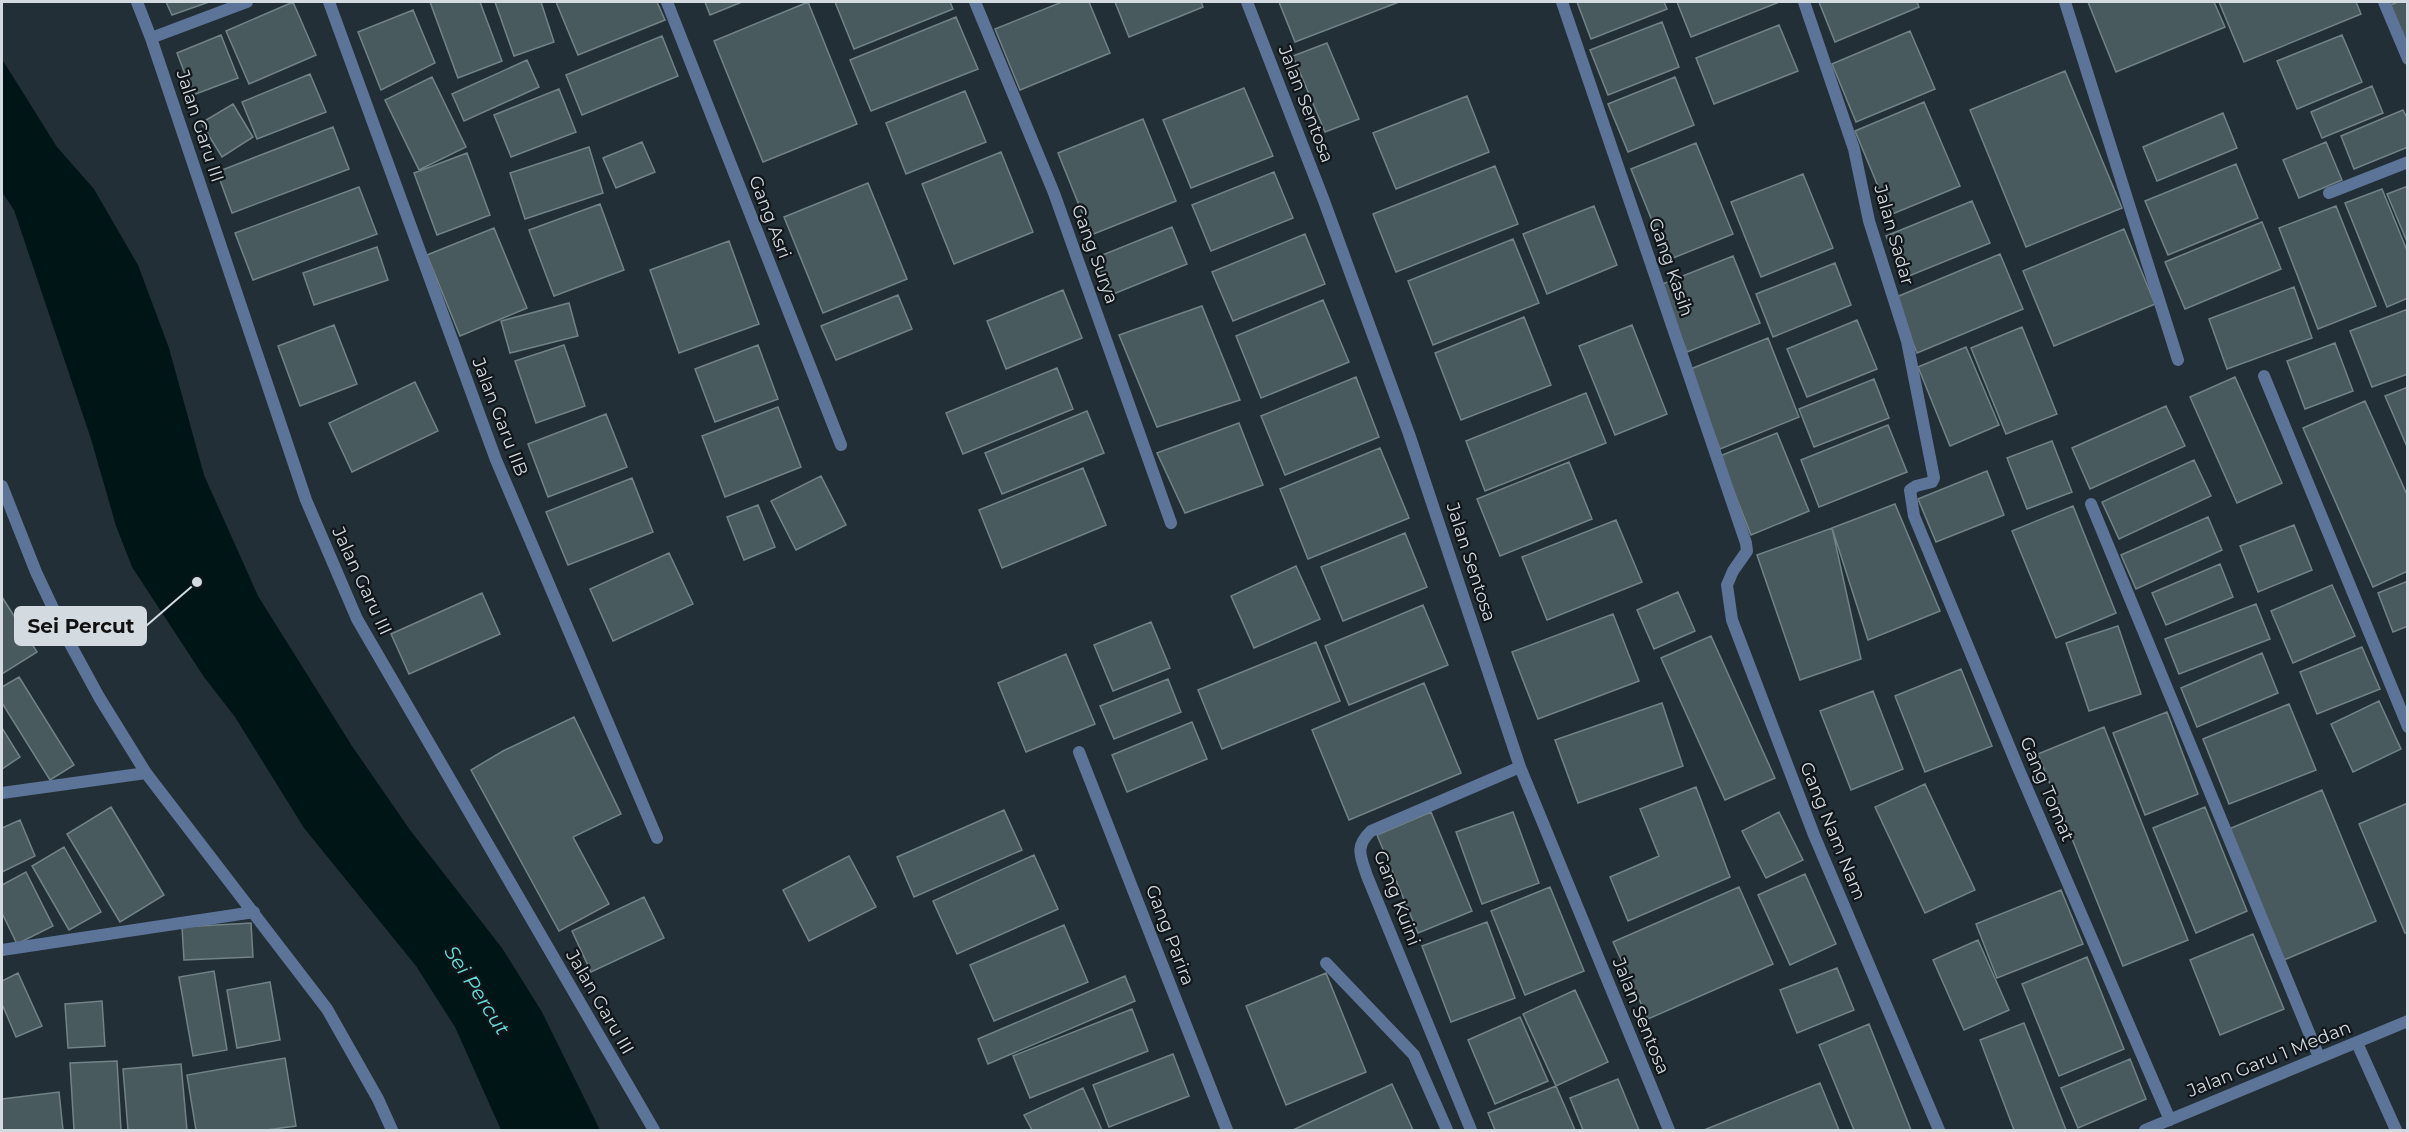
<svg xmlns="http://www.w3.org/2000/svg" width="2409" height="1132" font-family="Montserrat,sans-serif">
	<rect width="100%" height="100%" fill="#232f37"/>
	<!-- water -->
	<path fill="#001616" d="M2 59 57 147 94 189 138 265 169 348 204 475 258 596 352 746 410 830 502 948 542 1012 600 1130H501L455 1027 416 966 304 828 235 717 204 677 132 567 116 526 91 439 14 210 2 192Z"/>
	<!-- building -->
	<path fill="#495a5e" stroke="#718387" stroke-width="1.5" d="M166 2H209L172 15Z
		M293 2 316 55 249 84 226 31Z
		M430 2H480L502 61 458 78Z
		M495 2H541L554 42 514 56Z
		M556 2H657L665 20 578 55Z
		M705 2H742L710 15Z
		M808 2 857 124 763 162 714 41Z
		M835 2H950L953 9 854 49Z
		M1062 2H1089L1110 53 1020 90 995 29Z
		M1115 2H1201L1203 7 1129 37Z
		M1279 2H1399L1295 42Z
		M1577 2H1664L1667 9 1591 39Z
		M1677 2H1776L1777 3 1691 37Z
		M1819 2H1917L1919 7 1835 42Z
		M2088 2H2214L2225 27 2116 72Z
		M2219 2H2356L2361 14 2244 62Z
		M2398 2H2408V46L2390 5Z
		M413 10 435 63 381 90 358 32Z
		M956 17 978 69 871 111 850 60Z
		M1662 22 1679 67 1608 95 1590 50Z
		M1779 25 1798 71 1714 104 1696 58Z
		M1910 31 1935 89 1856 122 1832 64Z
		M221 35 238 78 193 95 177 53Z
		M2342 35 2362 82 2297 109 2277 61Z
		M662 36 678 76 582 115 566 75Z
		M1327 43 1359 119 1325 132 1293 56Z
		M527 60 539 87 464 121 452 94Z
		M2065 71 2122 208 2026 247 1970 110Z
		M310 74 326 112 257 139 242 102Z
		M432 77 466 147 419 170 385 100Z
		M1675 77 1694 125 1628 152 1608 104Z
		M2372 86 2383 113 2322 138 2311 112Z
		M1244 88 1273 156 1191 188 1163 120Z
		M559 89 576 132 511 157 494 115Z
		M965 91 986 142 906 174 886 123Z
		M1467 96 1489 152 1396 189 1373 133Z
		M1924 102 1960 186 1890 215 1855 131Z
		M233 104 253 137 222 157 201 123Z
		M2403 110 2408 120V147L2354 169 2341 136Z
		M2223 113 2237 148 2157 181 2143 147Z
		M1143 119 1176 201 1091 235 1058 153Z
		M333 127 349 169 232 213 217 172Z
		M642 142 655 172 616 188 603 158Z
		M2326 142 2342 180 2299 198 2283 160Z
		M1696 143 1733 234 1668 260 1631 169Z
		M589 147 603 193 525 219 510 173Z
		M1001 152 1033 232 954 264 922 184Z
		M467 153 490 215 437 235 414 173Z
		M2236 164 2258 218 2168 255 2145 201Z
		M1495 166 1518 224 1396 272 1373 214Z
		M1274 172 1293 218 1211 251 1192 205Z
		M1803 174 1833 248 1761 277 1731 202Z
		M868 183 907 279 823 313 784 217Z
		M2408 186V244L2387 194Z
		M359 187 377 234 253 280 235 233Z
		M2382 189 2408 253V298L2387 307 2345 203Z
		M1972 201 1990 243 1904 278 1886 236Z
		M600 204 624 270 554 296 529 230Z
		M1594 206 1617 265 1547 294 1523 234Z
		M2336 206 2376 306 2318 329 2279 228Z
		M2262 222 2281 269 2185 309 2165 262Z
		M1172 227 1187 264 1111 295 1095 258Z
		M494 228 527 308 460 336 427 255Z
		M2124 229 2155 304 2054 346 2023 271Z
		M1305 234 1325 284 1233 321 1212 272Z
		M1513 239 1539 303 1433 345 1408 281Z
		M729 241 759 324 679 353 650 270Z
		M377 247 388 280 314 305 303 273Z
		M2000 254 2023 309 1917 353 1894 298Z
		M1733 256 1760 323 1687 352 1660 285Z
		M1835 263 1851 305 1773 337 1756 294Z
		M2294 287 2312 338 2227 369 2209 319Z
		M1063 290 1082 338 1006 369 987 321Z
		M898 295 912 329 836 360 821 326Z
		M1323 300 1349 362 1261 398 1236 336Z
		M569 303 578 336 510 353 501 321Z
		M1202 306 1240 400 1157 427 1119 335Z
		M2408 309V374L2372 387 2350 331Z
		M1524 317 1551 385 1461 420 1435 353Z
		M1857 320 1877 369 1807 397 1787 349Z
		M334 325 357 384 300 406 278 346Z
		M1632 325 1667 414 1615 435 1579 346Z
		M2022 327 2057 414 2006 434 1971 348Z
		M1768 338 1799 417 1720 449 1688 370Z
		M2335 343 2353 391 2305 409 2287 361Z
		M564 345 585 406 536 423 515 361Z
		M758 345 778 399 715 422 695 369Z
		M1966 347 1999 425 1950 446 1918 367Z
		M1057 368 1073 409 963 454 946 413Z
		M1356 377 1379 437 1285 475 1261 416Z
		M2235 377 2282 483 2237 503 2190 397Z
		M1874 379 1889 418 1814 447 1799 409Z
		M415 382 438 431 352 472 329 423Z
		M2408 387V449L2385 396Z
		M1586 393 1606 443 1485 491 1466 441Z
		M2365 401 2408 497V571L2373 587 2303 428Z
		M2166 406 2185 446 2090 489 2072 448Z
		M778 407 801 467 725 497 702 436Z
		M1087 411 1104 453 1002 494 985 453Z
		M606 414 627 467 548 497 528 444Z
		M1239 423 1263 485 1185 513 1157 453Z
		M1888 425 1907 472 1819 507 1801 460Z
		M1777 433 1809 511 1751 535 1720 456Z
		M2052 441 2072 492 2027 509 2007 458Z
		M1380 448 1409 518 1308 559 1280 489Z
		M2194 460 2211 496 2119 539 2102 502Z
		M1569 462 1592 519 1500 556 1477 499Z
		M1083 468 1106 525 1002 568 979 510Z
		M1987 471 2004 515 1936 542 1918 499Z
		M821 476 846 525 796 550 771 501Z
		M632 478 653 532 568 565 546 512Z
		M1895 504 1940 611 1868 640 1832 528Z
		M758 505 775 547 744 560 727 517Z
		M2073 506 2116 613 2056 638 2012 531Z
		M2208 517 2222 550 2136 589 2121 555Z
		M1616 520 1642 582 1547 620 1522 557Z
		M2294 525 2312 570 2258 592 2240 546Z
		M1832 528 1861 659 1800 680 1757 555Z
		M1405 533 1427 587 1343 621 1321 567Z
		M669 553 693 604 613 641 590 589Z
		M2220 564 2233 597 2166 625 2152 593Z
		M1296 566 1320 619 1254 648 1231 596Z
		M2408 581V626L2393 632 2378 593Z
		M2332 585 2355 636 2293 663 2271 611Z
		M1678 592 1695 631 1654 649 1637 610Z
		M482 593 500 634 409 674 391 634Z
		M2 597 37 652 2 674Z
		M2256 604 2270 639 2179 674 2165 639Z
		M1423 605 1448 665 1349 705 1325 646Z
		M1613 614 1639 681 1538 719 1512 652Z
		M1151 622 1170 668 1113 691 1094 645Z
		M2118 626 2141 694 2089 711 2066 643Z
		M1711 636 1775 778 1725 800 1661 658Z
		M1316 642 1340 701 1222 749 1198 690Z
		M2362 647 2380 689 2317 714 2300 672Z
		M2262 653 2278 693 2197 727 2181 688Z
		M1066 654 1095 724 1026 752 998 683Z
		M1961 669 1992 746 1925 772 1895 696Z
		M19 677 74 765 50 780 2 703V687Z
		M1168 679 1181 712 1114 739 1100 706Z
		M1424 683 1461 773 1349 820 1312 730Z
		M1873 691 1903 769 1851 790 1820 711Z
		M2379 701 2401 749 2353 772 2331 724Z
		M1662 703 1683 766 1578 803 1555 740Z
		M2289 704 2316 770 2229 804 2203 739Z
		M2167 712 2198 794 2145 815 2113 733Z
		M574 717 621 814 573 837 609 904 559 931 471 770 503 751Z
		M1192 722 1207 759 1127 792 1112 755Z
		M2104 727 2188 940 2123 966 2038 754Z
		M2 728 20 757 2 769Z
		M1925 784 1975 890 1925 913 1875 807Z
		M1696 787 1730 877 1628 921 1610 877 1659 856 1640 809Z
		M2322 790 2376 921 2284 960 2229 829Z
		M2408 803V932L2405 933 2359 824Z
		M111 807 164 895 120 922 67 834Z
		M2205 807 2247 911 2196 933 2153 828Z
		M1004 810 1022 850 914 897 897 857Z
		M1431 812 1472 911 1418 933 1377 835Z
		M1513 812 1539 883 1482 904 1456 832Z
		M1779 812 1803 860 1766 878 1742 831Z
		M20 820 35 856 2 872V828Z
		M64 847 101 912 69 930 32 866Z
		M1034 855 1058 909 957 954 933 901Z
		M849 856 876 907 809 941 783 890Z
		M26 872 53 926 17 944 2 913V885Z
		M1805 874 1836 944 1790 965 1758 895Z
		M1550 887 1584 971 1525 995 1491 911Z
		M1739 887 1773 964 1648 1019 1613 942Z
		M2061 890 2083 944 1997 978 1976 924Z
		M644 897 664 938 591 972 572 931Z
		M1487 922 1515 998 1451 1022 1422 946Z
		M251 923 253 957 184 960 182 927Z
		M1064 925 1088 982 994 1021 970 965Z
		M2253 934 2284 1009 2220 1035 2190 960Z
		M1978 940 2009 1010 1964 1030 1933 960Z
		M2087 957 2124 1049 2059 1076 2022 984Z
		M1837 968 1854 1010 1797 1033 1780 990Z
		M214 971 227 1050 193 1056 179 977Z
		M18 973 42 1026 16 1037 2 1004V981Z
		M1326 973 1366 1072 1286 1105 1246 1006Z
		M1125 976 1135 1001 988 1064 978 1039Z
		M270 982 280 1040 237 1048 227 990Z
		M1575 990 1608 1062 1556 1086 1523 1014Z
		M102 1001 105 1046 68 1048 65 1004Z
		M1132 1009 1148 1051 1030 1098 1013 1056Z
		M1520 1017 1548 1081 1495 1104 1468 1040Z
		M2024 1023 2066 1130H2014L1980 1040Z
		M1869 1024 1911 1130H1854L1819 1045Z
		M1173 1054 1189 1096 1109 1127 1093 1085Z
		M285 1058 296 1126 266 1130H196L187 1075Z
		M2130 1059 2146 1099 2078 1128 2061 1088Z
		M117 1061 121 1130H74L70 1063Z
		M181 1064 187 1130H128L123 1069Z
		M1618 1079 1639 1130H1583L1570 1098Z
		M1820 1083 1839 1130H1704Z
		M1392 1084 1413 1130H1293Z
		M1556 1086 1575 1130H1495L1488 1113Z
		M1083 1088 1102 1130H1032L1024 1115Z
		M59 1092 63 1130H2V1099Z"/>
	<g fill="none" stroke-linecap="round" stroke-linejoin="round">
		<!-- street -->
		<path stroke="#5c7497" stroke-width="12" d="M137 2 151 38 306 500 357 619 654 1130
			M329 2 496 460 657 838
			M667 2 841 445
			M975 2 1054 193 1171 523
			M1247 2 1324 201 1409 434 1520 767 1669 1130
			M1562 2 1746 543 1747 551 1733 571 1727 585 1732 620 1814 835 1939 1130
			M1804 2 1854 149 1869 221 1907 341 1934 478 1932 482 1916 486 1910 490 1914 516 2019 770 2170 1120
			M2065 2 2178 360
			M2384 2 2408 59
			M151 38 247 2
			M2329 193 2408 162
			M2264 376 2408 727
			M2 486 36 572 68 640 99 697 146 773 327 1009 378 1099 392 1130
			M2091 504 2319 1057
			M1079 752 1227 1130
			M2 793 146 773
			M2 950 254 912
			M1326 963 1414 1055 1447 1130
			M2357 1043 2396 1130
			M1471 1130 1367 876C1361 857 1354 847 1371 831L1520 767
			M2145 1130 2408 1021"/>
	</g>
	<g text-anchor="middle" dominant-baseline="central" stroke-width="4.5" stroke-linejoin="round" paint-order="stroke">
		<!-- street labels -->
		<g font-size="18" fill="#d3dbe0" stroke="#11161a">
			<text transform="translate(1306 104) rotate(69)">Jalan Sentosa</text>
			<text transform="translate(200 126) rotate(72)">Jalan Garu III</text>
			<text transform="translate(770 217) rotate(69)">Gang Asri</text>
			<text transform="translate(1894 235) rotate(74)">Jalan Sadar</text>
			<text transform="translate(1095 254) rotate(70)">Gang Surya</text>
			<text transform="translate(1671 267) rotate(71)">Gang Kasih</text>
			<text transform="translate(500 417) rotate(69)">Jalan Garu IIB</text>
			<text transform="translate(1471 562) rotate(72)">Jalan Sentosa</text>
			<text transform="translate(362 581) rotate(65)">Jalan Garu III</text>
			<text transform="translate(2047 789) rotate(67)">Gang Tomat</text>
			<text transform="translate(1833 831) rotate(68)">Gang Nam Nam</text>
			<text transform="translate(1397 898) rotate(69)">Gang Kuini</text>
			<text transform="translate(1170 935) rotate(69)">Gang Parira</text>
			<text transform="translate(600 1002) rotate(60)">Jalan Garu III</text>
			<text transform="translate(1641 1016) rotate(68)">Jalan Sentosa</text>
			<text transform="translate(2269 1059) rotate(-22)">Jalan Garu 1 Medan</text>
		</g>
		<!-- water labels -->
		<g font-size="20" font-style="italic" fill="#66ded9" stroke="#11161a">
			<text transform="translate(477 990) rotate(57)">Sei Percut</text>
		</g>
	</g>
	<!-- callouts -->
	<path fill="none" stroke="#d3dbe0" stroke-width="2" d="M197 582L146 626"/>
	<circle fill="#d3dbe0" stroke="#11161a" stroke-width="2" cx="197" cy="582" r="6"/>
	<rect fill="#d3dbe0" stroke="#d3dbe0" stroke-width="2" x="15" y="607" width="131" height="38" rx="6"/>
	<g font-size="20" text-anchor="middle" font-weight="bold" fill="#111">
		<text x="81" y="633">Sei Percut</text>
	</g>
	<!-- border -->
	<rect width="2409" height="1132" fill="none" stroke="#d3dbe0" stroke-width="6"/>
</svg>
